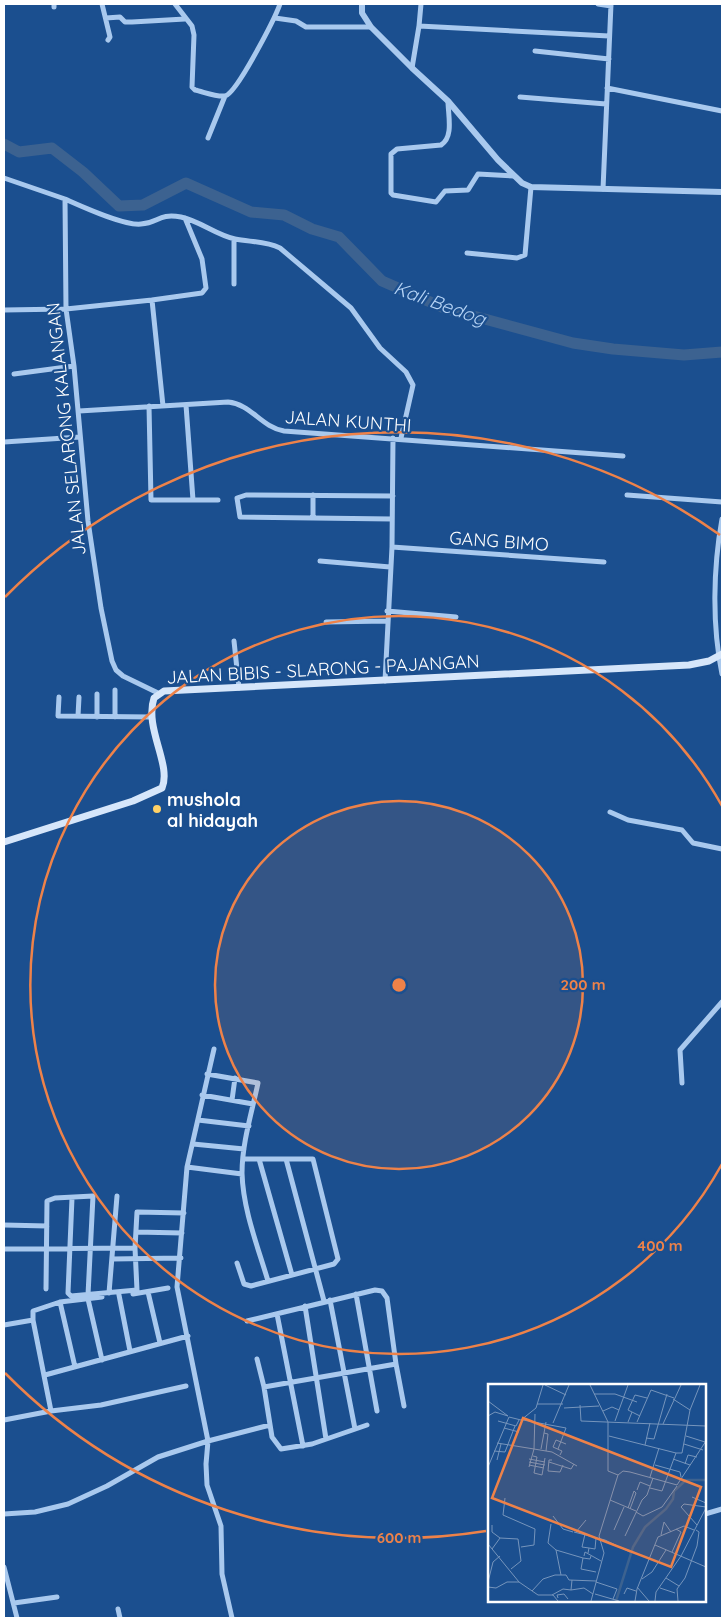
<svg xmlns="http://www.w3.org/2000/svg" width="726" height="1622" font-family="Quicksand,sans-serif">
	<rect width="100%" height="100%" fill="#1b4f8f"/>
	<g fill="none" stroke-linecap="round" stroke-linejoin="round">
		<!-- river -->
		<path stroke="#3c6290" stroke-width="11" d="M4 144 19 152 52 148 83 172 119 206 143 205 186 183 251 212 284 215 312 229 339 237 382 281 444 308 573 343 613 349 684 355 722 352"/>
		<!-- minor -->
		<path stroke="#a9c9ee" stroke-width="5" d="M54 4V7
			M102 4 110 37 108 40
			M175 4 192 26 194 35 192 87 195 90C204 92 216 97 225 96 237 93 275 18 280 4
			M598 4 611 6
			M106 18 120 17 125 22H132L185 19
			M275 18 296 21 306 27H371
			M419 26 421 4
			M535 51 609 59
			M412 68 419 26 609 36
			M607 88 722 111
			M520 97 606 104
			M448 101C448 115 454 137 441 145L397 149 391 154V193L393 195 436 202 445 191 468 190 478 174 515 176
			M208 138 225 96
			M4 178 65 199 66 309 74 366 88 521 101 608 112 661 116 670 123 676 158 693
			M603 189 611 4
			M65 199C81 206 124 226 141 224 159 223 158 213 181 217 200 221 216 235 235 239 250 242 265 241 280 248L351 308 380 348 406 372 413 385 401 438
			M467 253 517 258 525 255 531 187
			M234 284V239
			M152 300 202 293 206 288 202 259 185 218
			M4 310 66 309 152 300 163 406
			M14 374 74 366
			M186 405 193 500
			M149 406 151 500H218
			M79 411 228 402C251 404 261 427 284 431L623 456
			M4 442 80 437
			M627 495 722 502
			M313 518V495
			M392 519 240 517 237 498 246 495 393 496
			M722 519C713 569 712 625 722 674
			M392 547 604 562
			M320 561 390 567
			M387 611 456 617
			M326 622 387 621
			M234 641 239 688
			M385 681 392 547 393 438
			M115 690V717
			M59 697 58 716 151 717
			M78 716 79 697
			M97 717V694
			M610 812 628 820 682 830 693 843 722 849
			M214 1049 187 1167 177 1287 208 1441 270 1425
			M207 1074 258 1083C252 1112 242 1143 242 1173 243 1210 258 1247 268 1281
			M682 1083 680 1050 722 1002
			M202 1095 253 1104
			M232 1100 235 1078
			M198 1120 249 1126
			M193 1144 244 1149
			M259 1159 292 1275
			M286 1159 324 1301
			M187 1167 242 1174
			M72 1198 68 1293 71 1296 137 1290 135 1248 137 1212 184 1213
			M4 1225 47 1226
			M136 1232 182 1233
			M4 1249 135 1248
			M112 1259 181 1258
			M237 1263 244 1284 251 1286 334 1264 338 1259 313 1159H243
			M46 1289 47 1201 55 1198 93 1196 88 1295
			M148 1292 160 1343
			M109 1293 117 1196
			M133 1294 168 1288
			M356 1294 377 1411
			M119 1295 130 1351
			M88 1299 102 1360
			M330 1300 355 1429
			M60 1302 75 1367
			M305 1306 326 1439
			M277 1314 303 1446
			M247 1321 375 1290 382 1291 387 1298 396 1364 264 1387 272 1437 281 1449 312 1444 367 1425
			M4 1325 33 1320
			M257 1359 264 1387
			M396 1364 404 1406
			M45 1375 188 1336
			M51 1411 101 1405 186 1386
			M4 1420 51 1411 33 1320V1311L60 1302 102 1297
			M208 1441 206 1464 207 1485 221 1526 222 1574 232 1618
			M4 1514 35 1512 68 1504 107 1486 158 1457 208 1441
			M705 1514 722 1509
			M4 1567 17 1618
			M14 1603 57 1597
			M118 1609 120 1618"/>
		<!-- tertiary -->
		<path stroke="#a9c9ee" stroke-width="6" d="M362 4V13L371 27 412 68 448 101 498 160 522 183 531 187 722 192"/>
		<!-- secondary -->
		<path stroke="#d6e6fa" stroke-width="7" d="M4 842 133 801 162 788C172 765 144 728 154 698L164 691 689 665 709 661 722 654"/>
	</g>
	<!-- distance rings -->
	<circle cx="399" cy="985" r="184" fill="#ee8249" fill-opacity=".12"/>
	<g fill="none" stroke="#ee8249" stroke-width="2.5">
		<circle cx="399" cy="985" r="184"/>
		<path d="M722 1164A369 369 0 1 1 722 806"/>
		<path d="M486 1531A553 553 0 0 1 5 1373M5 597A553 553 0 0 1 720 535"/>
	</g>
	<!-- markers -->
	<circle fill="#ffd166" stroke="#1b4f8f" stroke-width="2" cx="157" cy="809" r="5"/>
	<g text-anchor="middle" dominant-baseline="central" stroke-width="4.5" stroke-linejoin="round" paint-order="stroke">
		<!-- street labels -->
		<g font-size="18" fill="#fff" stroke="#1b4f8f">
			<text transform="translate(348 421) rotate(4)">JALAN KUNTHI</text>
			<text transform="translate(66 429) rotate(-96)">JALAN SELARONG KALANGAN</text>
			<text transform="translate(499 541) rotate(4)">GANG BIMO</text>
			<text transform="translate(323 669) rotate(-3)">JALAN BIBIS - SLARONG - PAJANGAN</text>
		</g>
		<!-- poi labels -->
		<g font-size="18" font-weight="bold" fill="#fff" stroke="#1b4f8f" text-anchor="start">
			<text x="167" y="799">mushola<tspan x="167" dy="21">al hidayah</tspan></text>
		</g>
		<!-- water labels -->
		<g font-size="19" font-style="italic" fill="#b5d3f5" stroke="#1b4f8f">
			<text transform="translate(440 303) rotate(20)">Kali Bedog</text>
		</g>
	</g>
	<!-- overview -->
	<g transform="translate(488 1384)">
		<rect width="218" height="218" fill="#1b4f8f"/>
		<path fill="none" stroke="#3c6290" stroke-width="2.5" d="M128 217 145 163 157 143 178 125 185 115 186 107 198 96H218"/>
		<path fill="none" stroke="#7695bc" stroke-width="1" d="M57 1 78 11M102 1 120 38V87L130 91 111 152 116 169 103 217M106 10H127L149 18M185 15 202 26M0 17 20 32M49 20H75M92 21 93 37 218 42M76 24 111 22M115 27 124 23 131 26M144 28 140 26 147 11 159 14M0 32 7 28 20 32M35 36 78 44M10 37 28 42 31 36M127 37 140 1M58 38 56 49 60 50M140 38 144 28 152 32M149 38 163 6 186 14M65 39 81 1M175 40 193 1M16 44 31 48M121 52 188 69M198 52 217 58M158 54 166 55 179 10M9 59 46 65 47 30M196 60 215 66M157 61 162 39M53 65 56 49M70 65 78 44M6 67 17 68 27 42M58 67 60 50M188 69H194L202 26 212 1M72 71 74 67 65 63 68 56 78 60M45 72 49 73 46 89 54 91 57 74M41 75 57 78M185 75 202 81M9 76 13 60M64 76H61L60 87 72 88 75 81M41 78 57 81M61 78 83 85 86 80M197 80 200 71 209 73M41 81 56 84M167 81 192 88 193 93M0 83 21 33 33 36 48 24 55 1M41 83 46 65 64 68 89 82M130 91 135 87 142 88 189 101 218 57M162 93 171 64M162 104 174 107 188 69M149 106 152 98 162 102M204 113 218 119M17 114 15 131 47 145 46 161 33 163M122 116 148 127M140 124 146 107 148 109M142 125 148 109M148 128 155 132 174 123 189 102M65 132 75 145 85 148M63 140 60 159 68 166 73 191M4 141V148L12 154M209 141 193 123 196 120 218 123M126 146 136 123M86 148 117 156 142 168M88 148 98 136M97 150 94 163 101 164M173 151 176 138 183 148M137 152 154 116 159 111 165 94M0 160 31 198 50 211H65L70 217M167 161 218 183M4 165 12 154 30 155 33 177 23 185M68 166 95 174 102 175 103 172M184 168 193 148 188 145M100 169 101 164 107 165 108 154M96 172 97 168 113 177M193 172 218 124M95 174 93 185 108 188M178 194 191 202M154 195 164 188 178 166M0 198 5 178 12 172M108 198 129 205 125 215M0 203 8 204 19 198H31M149 203 161 217M172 204 187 209M83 206 96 204 105 210M44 207 55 195 67 191H78L81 196 108 197M107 210 131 217M136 210 139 204 148 207M64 211 75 205 83 206 84 196M70 214 69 211 76 210 80 215M147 217 149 205 170 153 196 142 206 146M167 217 168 208 193 172M190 217 189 205 197 194 209 162 211 148 208 146"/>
		<path fill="#ee8249" fill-opacity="0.15" stroke="#ee8249" stroke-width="2.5" d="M35 34 213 103 183 183 4 114Z"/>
		<rect width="218" height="218" fill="none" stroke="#fff" stroke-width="2.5"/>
	</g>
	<circle cx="399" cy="985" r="8" fill="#ee8249" stroke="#1b4f8f" stroke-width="2.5"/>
	<g font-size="15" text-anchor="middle" font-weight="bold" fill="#ee8249" stroke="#1b4f8f" stroke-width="4.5" stroke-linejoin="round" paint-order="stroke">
		<text x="583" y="990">200 m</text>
		<text x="660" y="1251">400 m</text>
		<text x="399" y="1543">600 m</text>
	</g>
	<!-- border -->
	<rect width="726" height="1622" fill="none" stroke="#ffffff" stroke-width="10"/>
</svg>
